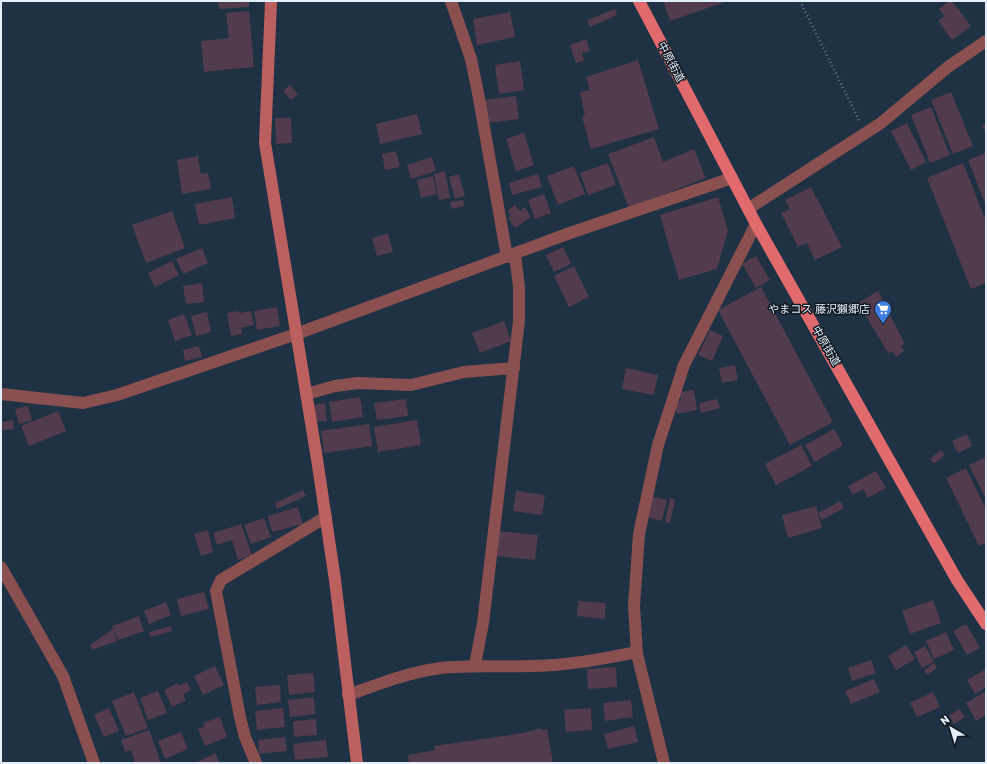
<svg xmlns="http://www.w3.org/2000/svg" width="987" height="764" font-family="Rubik,'Noto Sans JP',sans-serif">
	<rect width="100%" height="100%" fill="#1f3144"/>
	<!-- building -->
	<path fill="#513b4d" d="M218 1H249V7L219 9Z
		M663 1H728L670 21Z
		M949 1H952L971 26 952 40 938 21 944 16 939 9Z
		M615 9 617 15 590 27 587 20Z
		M249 11 254 67 204 72 201 41 229 38 226 13Z
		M510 12 515 37 477 45 473 19Z
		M586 39 590 51 582 53 584 61 576 63 570 45Z
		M638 60 659 129 591 149 582 117 585 116 580 92 590 90 586 77Z
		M520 61 524 90 499 94 495 65Z
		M290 85 298 94 291 100 283 91Z
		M951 92 973 146 953 154 931 100Z
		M516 96 519 119 487 123 484 100Z
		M931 107 950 155 930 163 911 115Z
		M417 114 422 134 380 144 376 124Z
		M275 118H291L292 143 276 144Z
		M907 123 926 162 911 170 891 131Z
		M986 123V133L982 125Z
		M524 133 534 165 516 171 506 139Z
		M654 137 663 162 694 149 706 178 629 208 608 154Z
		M396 151 400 167 385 170 382 154Z
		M986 153V206L968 160Z
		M198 156 201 174 208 173 211 189 182 194 177 160Z
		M432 157 436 171 411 179 407 165Z
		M608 163 616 185 588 195 580 173Z
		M963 163 986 221V283L971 289 927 178Z
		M574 166 585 194 558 205 547 176Z
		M445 171 450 198 439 200 434 174Z
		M459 174 465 196 455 199 449 177Z
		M538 174 542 187 512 195 509 183Z
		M433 176 437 194 421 198 417 180Z
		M811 187 842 247 815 260 807 243 798 247 781 213 790 209 785 200Z
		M544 194 551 213 535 219 528 200Z
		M232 197 235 218 199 225 195 204Z
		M718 197 728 231 717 269 679 280 660 215Z
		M463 200 464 206 452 209 450 202Z
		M515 205 520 211 525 207 531 217 515 228 508 218 511 216 507 211Z
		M172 211 185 248 146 263 132 225Z
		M388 233 393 252 377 256 372 238Z
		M563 247 571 264 554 272 546 255Z
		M202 248 208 263 183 274 176 259Z
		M756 256 770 280 756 288 742 264Z
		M172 261 179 275 155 287 148 273Z
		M574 266 589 297 569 307 554 276Z
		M202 283 204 302 186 304 183 286Z
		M761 287 833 422 790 445 718 310Z
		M878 291 905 344 901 346 904 351 896 357 893 352 888 353 858 303Z
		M277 307 280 326 257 330 254 311Z
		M238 311 239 313 251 311 254 325 241 328 242 334 231 336 227 313Z
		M207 312 211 332 196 336 191 316Z
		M184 314 192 335 175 341 168 320Z
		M504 321 511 341 480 353 472 333Z
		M710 330 723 336 712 361 698 355Z
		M199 346 202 357 185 361 183 350Z
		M735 365 738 380 722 383 719 368Z
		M626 368 658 375 654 395 622 389Z
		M694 390 697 410 677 414 674 403 681 401 679 392Z
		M360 397 363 417 332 422 329 402Z
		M406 399 408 416 377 420 374 403Z
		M717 399 720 408 701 413 699 403Z
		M325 403 327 421 316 422 314 405Z
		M28 406 32 420 19 424 15 409Z
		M58 411 66 431 29 446 21 426Z
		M13 420 14 429 1 431V422Z
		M417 420 421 445 378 452 374 427Z
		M369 424 372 446 324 453 321 431Z
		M834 429 843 445 815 462 805 445Z
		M967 434 972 446 958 453 952 441Z
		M801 445 812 466 776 485 765 464Z
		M941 450 945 455 934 464 930 459Z
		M986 457V499L969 465Z
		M966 468 986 509V543L979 546 946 478Z
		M876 471 886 488 868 498 863 489 853 495 848 486Z
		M303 490 306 496 277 509 275 503Z
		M516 491 545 495 542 515 513 511Z
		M651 496 667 500 662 521 646 517Z
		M670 498 675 500 670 523 665 522Z
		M840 501 844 508 822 520 818 513Z
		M816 506 822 528 788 538 782 515Z
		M298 507 303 524 272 532 268 516Z
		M264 518 271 537 251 544 244 525Z
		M241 524 252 555 238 560 232 540 217 545 213 533Z
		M208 530 213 552 201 556 194 534Z
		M499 531 538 535 535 560 497 556Z
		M204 592 209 609 181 616 177 599Z
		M933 600 941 623 910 634 902 611Z
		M578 601 606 603 605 619 577 616Z
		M166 602 171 615 149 624 144 611Z
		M139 616 144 631 118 640 112 626Z
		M966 624 980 648 967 655 953 631Z
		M171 626 172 631 150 637 149 632Z
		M113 629 117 641 92 650 90 645Z
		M946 632 954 650 934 659 926 641Z
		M906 645 915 659 896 670 888 656Z
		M925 646 934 662 922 668 914 652Z
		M871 660 876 673 852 681 848 668Z
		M934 663 937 668 927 675 924 670Z
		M215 666 224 685 203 695 194 676Z
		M616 667 617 687 588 689 587 669Z
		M986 669V687L975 694 967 680Z
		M313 673 315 692 289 695 287 675Z
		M874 679 880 692 851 704 845 691Z
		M187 682 191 690 183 694 186 700 172 707 164 690 178 683 179 686Z
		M280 685 281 702 257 705 255 687Z
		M158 691 167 713 148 720 140 698Z
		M986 691V715L976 721 966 703Z
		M134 692 148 728 126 736 112 701Z
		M933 692 940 707 917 717 910 703Z
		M314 697 315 714 290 717 288 700Z
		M631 700 633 717 605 721 603 703Z
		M109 708 119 731 104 737 94 715Z
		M283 708 285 727 257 730 255 711Z
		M591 708 592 730 566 732 564 710Z
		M959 709 965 717 954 724 949 716Z
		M220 717 227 737 205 746 198 729 205 726 203 723Z
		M316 719 317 735 294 737 293 721Z
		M634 726 638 742 608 749 604 734Z
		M541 728V730L547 729 553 763H409L408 755 435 750 434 746 523 733Z
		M149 730 161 763H135L131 750 125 752 121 740Z
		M181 732 188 749 165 759 158 741Z
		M285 737 287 751 259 754 258 740Z
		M326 740 328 757 295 760 293 744Z
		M215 753 220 763H195Z"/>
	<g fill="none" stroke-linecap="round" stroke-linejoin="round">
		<!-- path -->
		<path stroke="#687888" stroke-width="2.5" stroke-dasharray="1 3" stroke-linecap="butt" d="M800 1 859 120"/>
		<!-- street -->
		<path stroke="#8a504f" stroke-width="12" d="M451 1 471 59 478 93 507 257
			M748 209 881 123 948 67 986 41
			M1 394 83 403 117 395 296 334 570 233 732 178
			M306 394 335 386 358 383 411 385 464 372 514 368
			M1 567 63 676 94 763
			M475 665 483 623 519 321V287L515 254
			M348 695C379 684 409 672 441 668 471 665 500 667 529 666 566 666 601 659 637 652
			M256 763 245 737 240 717 216 591 221 580 326 517
			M664 763 637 654 634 606 639 534 658 445 684 365 756 224"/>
		<!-- secondary -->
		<path stroke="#bc605f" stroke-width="12" d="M271 1 265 143 317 459 335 580 357 763"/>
		<!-- primary -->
		<path stroke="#e16b6c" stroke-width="12" d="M639 1 756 224 957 580 986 624"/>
	</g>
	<!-- icons -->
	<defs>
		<g id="supermarket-pin" transform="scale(0.9)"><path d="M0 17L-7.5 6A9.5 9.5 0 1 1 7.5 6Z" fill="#3f7fe0" stroke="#101821"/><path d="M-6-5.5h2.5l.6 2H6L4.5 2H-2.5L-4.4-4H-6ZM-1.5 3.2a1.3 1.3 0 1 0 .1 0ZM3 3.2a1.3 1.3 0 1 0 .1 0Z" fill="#fff"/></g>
	</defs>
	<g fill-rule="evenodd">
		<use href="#supermarket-pin" x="883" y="309"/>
	</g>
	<g text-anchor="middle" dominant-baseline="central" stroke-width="3" stroke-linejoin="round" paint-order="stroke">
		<!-- street labels -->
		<g font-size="11" fill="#e3eefb" stroke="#101821">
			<text transform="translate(671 62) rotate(62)">中原街道</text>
			<text transform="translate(826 346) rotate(60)">中原街道</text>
		</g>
		<!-- poi labels -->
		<g font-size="11" fill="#e3eefb" stroke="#101821" text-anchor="end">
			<text x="870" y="309">やまコス 藤沢獺郷店</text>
		</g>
	</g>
	<!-- border -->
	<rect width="987" height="764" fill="none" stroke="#e3eefb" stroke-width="4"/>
	<!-- north arrow -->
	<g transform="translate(951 728) rotate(322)" stroke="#101821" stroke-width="3" paint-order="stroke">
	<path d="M0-3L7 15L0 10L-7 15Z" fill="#e3eefb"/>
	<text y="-6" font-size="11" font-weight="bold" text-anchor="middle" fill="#e3eefb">N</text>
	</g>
</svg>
